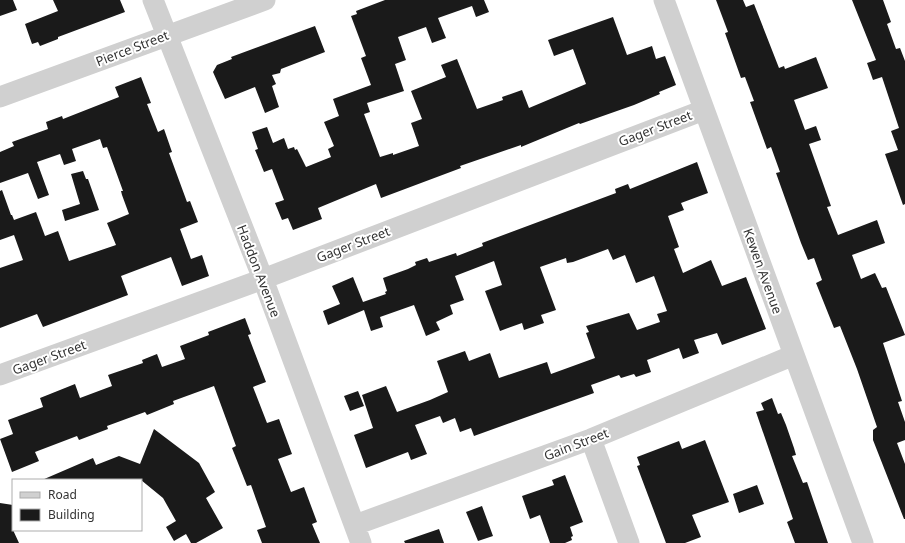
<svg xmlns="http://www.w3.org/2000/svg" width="905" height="543" font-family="'Noto Sans',sans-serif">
	<rect width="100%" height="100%" fill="#fff"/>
	<!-- building -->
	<path fill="#1a1a1a" d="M0 0H13L17 10 0 16Z
		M53 0H120L125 12 58 37V39L40 46 38 42 32 44 25 24 58 11Z
		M385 0H484L489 12 476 17 472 6 438 18 446 38 432 43 426 27 398 37 406 60 395 64 404 91 367 103 370 112 364 114 380 157 393 153V155L419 146 411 123 422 119 411 91 446 77 441 65 457 59 477 109 503 100 502 97 522 90 529 108 586 84 573 49 554 56 548 40 613 17 627 55 652 46 656 59 665 56 676 85 659 92 660 94 634 105 580 124 579 123 521 147V145L460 166 461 168 381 198 376 184 318 208 322 219 293 230 288 218 282 220 275 203 284 200 272 169 264 172 255 150 258 149 252 132 267 127 273 143 284 138 288 149 294 147 295 150 297 149 306 167 331 157 328 149 334 146 324 122 339 116 333 99 371 85 361 58 366 56 351 16 357 14 356 11Z
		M716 0H743L746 7 754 4 779 68 784 66 785 69 816 57 828 88 794 100 805 130 816 126 821 140 809 144 831 206 827 207 838 235 877 220 885 243 852 255 861 279 875 273 882 288 886 287 905 335 883 343 902 401 898 402 905 422V440L897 443 905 464V519H904L873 440V430L877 427 857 369 840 326 834 328 816 283 822 280 814 258 808 260 801 243 776 173 780 172 771 147 767 149 750 102 754 101 745 77 741 78 725 33 728 32Z
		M852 0H883L891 22 887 24 896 49 900 48 905 61V204L903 205 885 154 898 150 891 131 899 128 882 77 873 80 867 63 876 60Z
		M315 26 325 52 281 69 280 73 272 75 276 84 272 86 279 107 265 113 255 87 225 99 213 72 217 65 232 59 231 57Z
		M141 77 151 103 147 104 158 132 164 129 172 152 169 153 187 202 190 201 198 222 180 229 191 259 202 255 209 276 182 286 171 257 121 276 128 295 43 327 37 314 0 328V268L23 260 14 235 0 240V191L2 190 11 215H12L14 220 36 212 45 236 58 231 69 261 116 245 107 223 129 214 122 195 121 191H123L107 147 103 148 100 139 72 149 76 161 64 165 60 154 37 162 49 195 38 199 28 173 0 183V152L14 146 12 142 48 129 46 122 62 116 63 119 119 97 115 87Z
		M697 162 708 193 681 203 684 210 668 216 679 247 674 249 683 273 711 260 722 286 746 277 766 329 722 345 717 333 694 340 699 353 683 359 679 348 647 360 651 372 636 377 634 374 621 378 619 375 591 385 594 393 474 436 471 428 460 432 455 418 443 423 440 416 415 425 427 454 411 460 408 452 366 468 354 435 373 428 362 395 386 386 397 412 430 400 448 392 437 361 465 351 469 361 490 353 499 378 547 362 551 374 595 358 586 333 589 332 586 326 629 313 637 330 660 322 657 314 667 311 654 276 636 283 625 255 613 260 608 249 573 262 567 263 566 258 540 267 556 310 541 315 544 323 524 330 522 323 500 331 485 291 502 285 494 261 455 276 464 300 450 305 453 314 436 322 440 330 426 336 414 305 380 317 383 327 371 331 364 310 328 325 323 311 340 304 332 286 353 277 363 302 386 294 385 292 387 291 383 278 408 269 416 265 415 262 427 258 429 262 456 253 457 256 483 246 482 243 616 193 615 189 628 184 630 189Z
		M83 171 86 179H88L99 210 65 221 62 210 80 204 71 174Z
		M245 318 251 334 248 335 266 382 253 387 267 423 279 419 292 454 278 459 291 492 304 487 317 522 312 524 320 543H262L257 530 266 527 251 485 247 486 232 448 236 446 214 386 173 401 174 404 147 415 145 412 107 426 108 429 79 440 77 436 35 452 39 461 12 472 0 439 13 434 8 420 43 407 40 398 75 384 80 398 112 386 108 375 143 363 142 360 157 354 162 367 185 359 180 346 209 335 208 332Z
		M358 391 364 406 350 411 344 396Z
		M772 398 778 414 781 413 786 425 794 448 796 455 792 456 803 483 807 482 828 543H795L787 522 793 519 756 412 764 410 761 403Z
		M154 429 199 463 215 492 206 498 223 528 196 543H191L186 534 174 541 166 527 176 521 163 498 141 480H42L93 458 96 465 119 456 140 464Z
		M705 440 729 502 692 515 701 537 685 543H666L637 466 640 465 637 457 679 441 682 449Z
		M565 475 583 522 570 527 573 536 571 537 572 540 565 543H550L540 515 530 519 522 496 554 485 552 480Z
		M757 485 764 504 739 513 733 494Z
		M0 503 13 505V530L19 543H0Z
		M482 506 493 536 478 541 466 512Z
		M439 529 444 543H405L404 541Z"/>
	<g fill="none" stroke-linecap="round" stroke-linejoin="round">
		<!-- minor -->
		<path stroke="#d0d0d0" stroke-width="21" d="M153 0 263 279 361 543
			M664 0 863 543
			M0 97 265 0
			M0 375 263 279 704 110
			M591 439 629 543
			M355 525 591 439 794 355"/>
	</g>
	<g text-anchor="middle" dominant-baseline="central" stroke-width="4" stroke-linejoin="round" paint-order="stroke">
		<!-- street labels -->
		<g font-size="13" fill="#333" stroke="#fff">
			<text transform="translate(132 48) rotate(-21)">Pierce Street</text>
			<text transform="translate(655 128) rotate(-21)">Gager Street</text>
			<text transform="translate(353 244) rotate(-21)">Gager Street</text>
			<text transform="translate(259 271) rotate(69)">Haddon Avenue</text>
			<text transform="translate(763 271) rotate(70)">Kewen Avenue</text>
			<text transform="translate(49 357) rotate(-20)">Gager Street</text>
			<text transform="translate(576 444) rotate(-21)">Gain Street</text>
		</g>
	</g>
	<!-- legend -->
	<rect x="12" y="479" width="130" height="52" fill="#ffffff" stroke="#adadad"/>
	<rect x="20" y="492" width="20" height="6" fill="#d0d0d0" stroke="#adadad"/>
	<text x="48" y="499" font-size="12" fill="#333333">Road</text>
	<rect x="20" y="509" width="20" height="12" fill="#1a1a1a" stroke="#adadad"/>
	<text x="48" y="519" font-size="12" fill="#333333">Building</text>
</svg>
